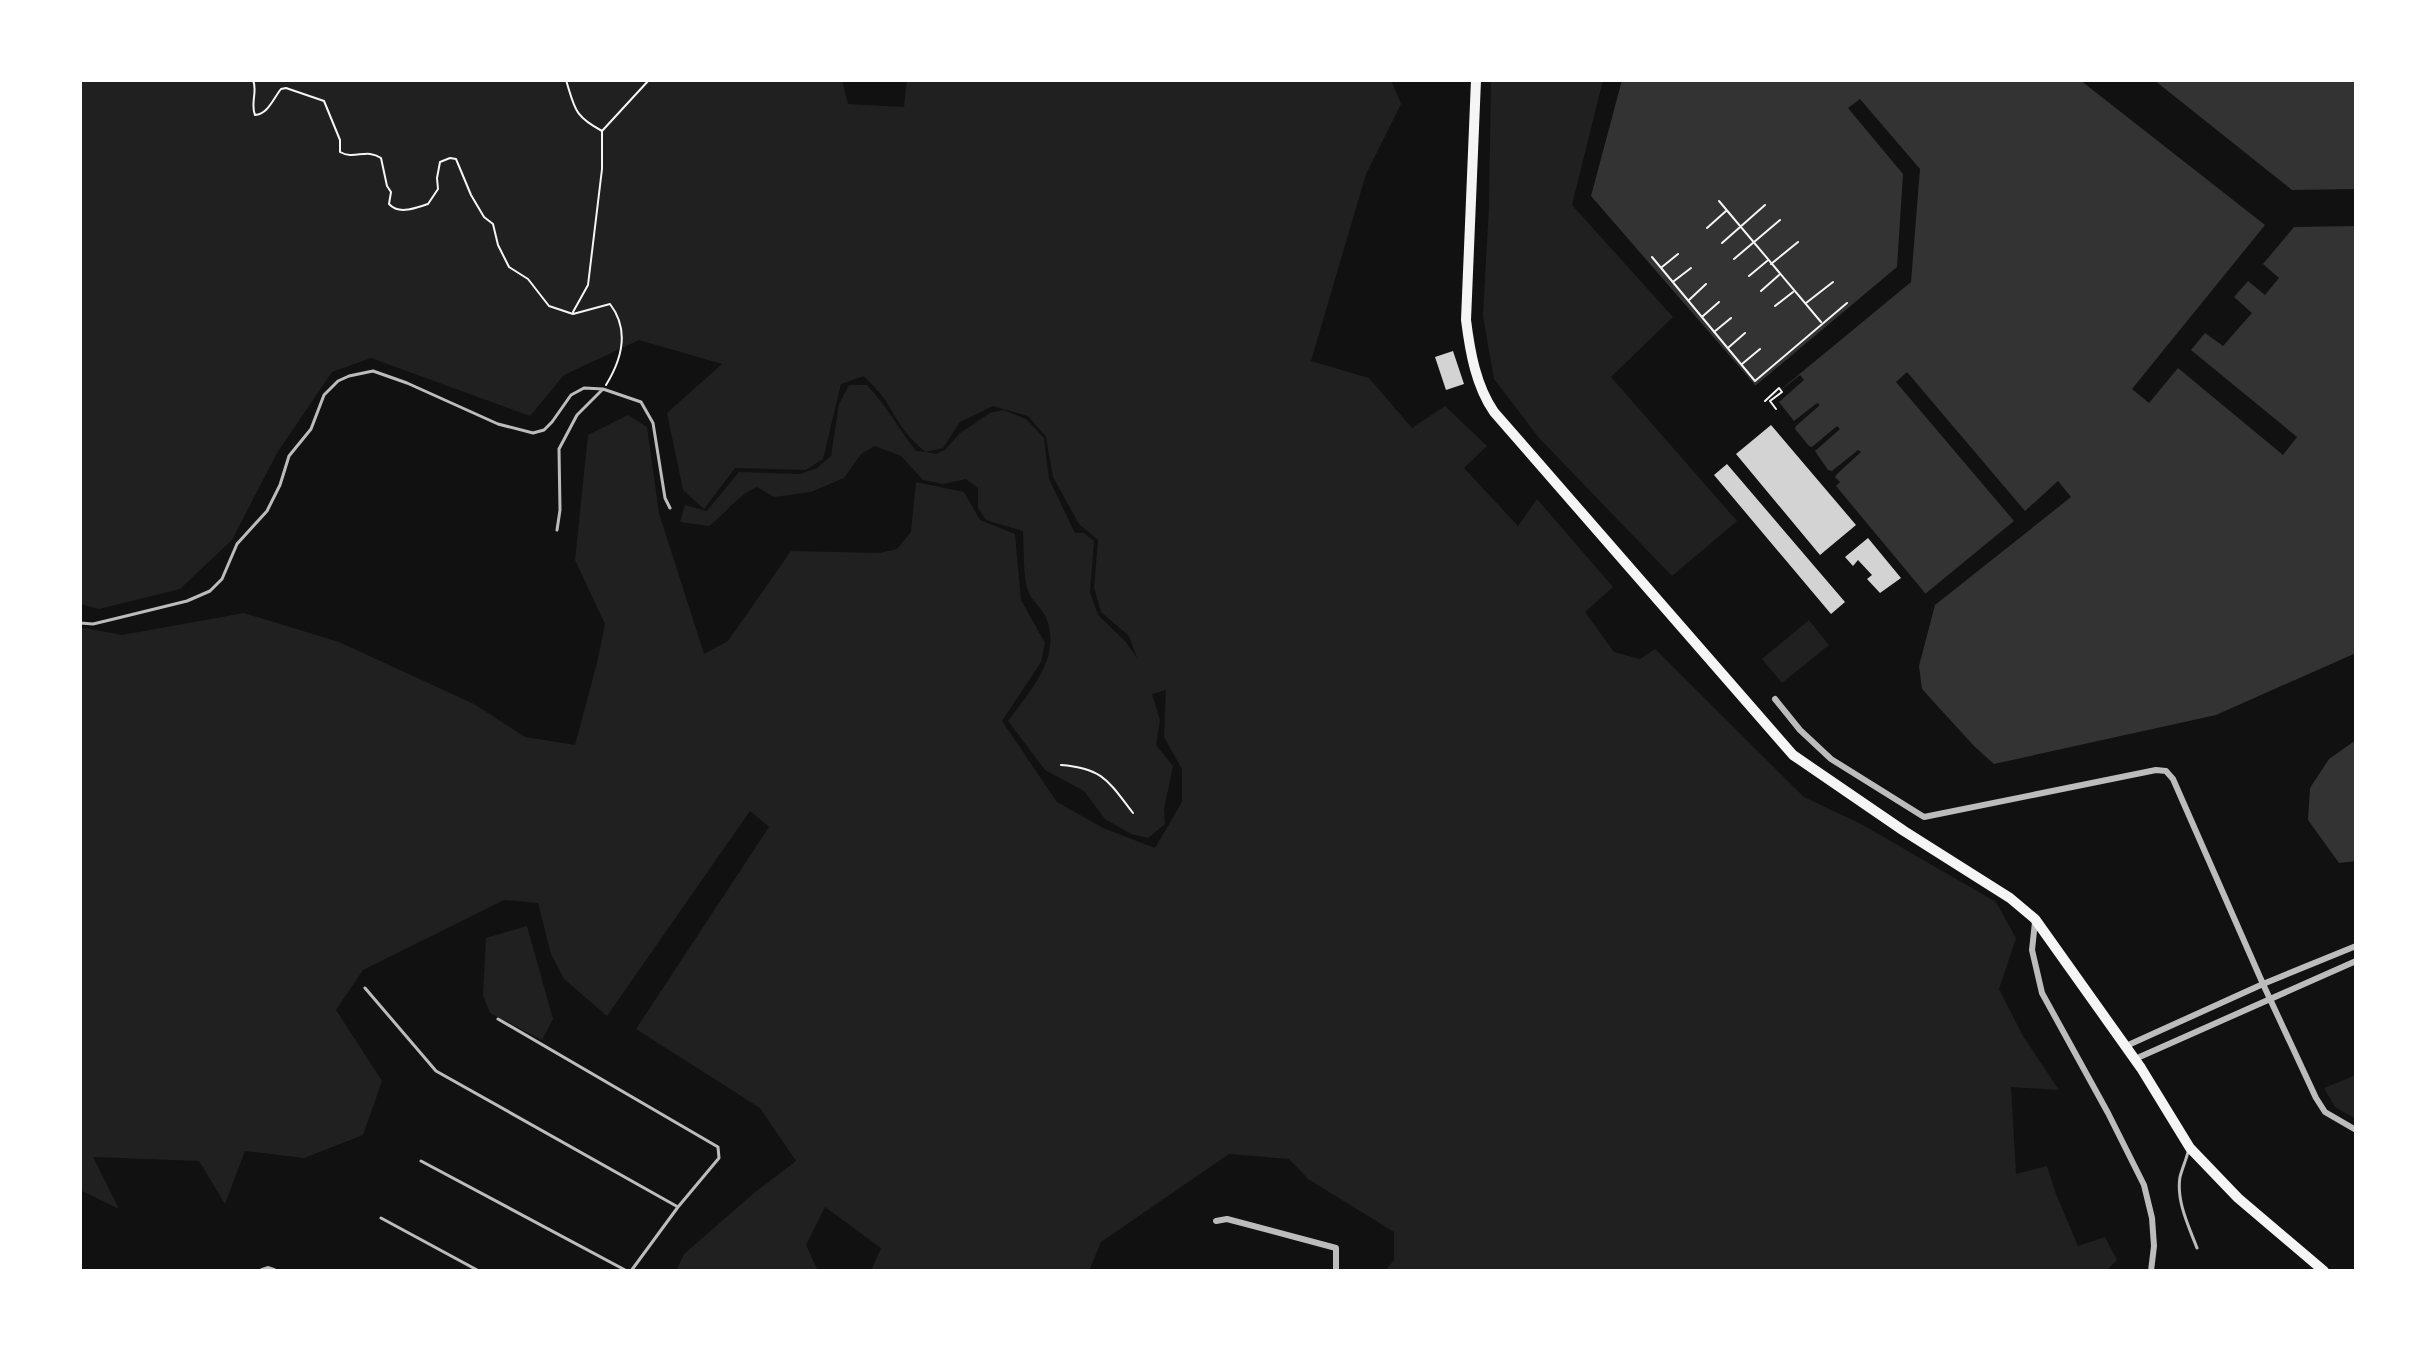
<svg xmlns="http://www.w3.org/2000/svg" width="2436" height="1351" font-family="Manrope,sans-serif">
	<rect width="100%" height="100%" fill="#111"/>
	<!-- green -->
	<path fill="#202020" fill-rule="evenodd" d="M80 80H842L848 104 904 107 907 80H1391L1401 104 1366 174 1311 361 1369 378 1412 428 1445 406 1487 446 1464 468 1518 526 1537 499 1613 587 1585 612 1614 652 1640 659 1655 649 1804 797 1861 824 1996 902 2016 938 1999 989 2023 1036 2059 1090 2011 1087 2016 1174 2047 1166 2056 1194 2078 1246 2105 1237 2117 1260 2106 1271H1385L1394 1260V1232L1308 1179 1289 1159 1229 1154 1101 1242 1089 1271H871L881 1248 825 1207 806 1245 818 1271H676L684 1254 754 1193 796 1161 760 1108 636 1029 769 827 750 811 607 1016 564 979 551 954 538 903 504 900 363 970 336 1010 382 1081 363 1135 304 1158 245 1151 225 1204 199 1161 93 1157 119 1209 80 1190V627L122 635 244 613 339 642 474 704 525 737 575 745 597 663 605 624 575 560 588 435 628 415 647 427 659 513 704 654 728 641 791 551 880 553 897 549 911 532 916 482 964 492 980 520 1015 534 1021 600 1045 643 1041 662 1002 721 1057 802 1103 828 1155 848 1182 802V769L1164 737 1166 690 1152 694 1160 720 1156 745 1173 766 1164 809 1165 824 1148 838 1131 834 1105 819 1084 791 1045 770 1008 721C1029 692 1061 659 1047 620 1043 608 1031 602 1027 588 1023 571 1024 550 1023 531L986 520 978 508V488L966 479 943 484 923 480 901 456 875 446 861 454 844 478 811 492 774 497 757 487C738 495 726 513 709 526L680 522 685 505 707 511 739 472 800 474 817 468 831 456 839 404 849 385H867C886 405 899 429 916 451L926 452C908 439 897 421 886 401 880 392 871 384 864 376L841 384 823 459 806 470 735 468 704 509 683 490 667 413 722 364 639 340 564 375 530 416 371 358 332 372 277 453 232 540 180 589 99 609 80 604ZM993 406 1028 416 1046 437 1053 477 1079 524 1098 540 1094 587 1101 612 1129 636 1137 658 1125 641 1098 615 1090 593 1094 541 1084 533H1075L1049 479 1044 438 1026 419 1003 410 990 413 960 433 945 450 936 454 926 452 943 448 960 422Z
		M1491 80H1603L1572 205 1673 317 1611 377 1737 521 1672 576 1540 439 1494 379 1483 316 1489 206Z
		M1809 620 1829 645 1782 683 1762 659Z
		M527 926 553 1019 542 1040 490 1013 483 995 486 938Z
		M2356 1075V1119L2335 1107 2324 1088Z"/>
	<!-- water -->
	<path fill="#333" d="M1622 80H2080L2265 225 2132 389 2149 403 2178 368 2283 455 2297 437 2191 350 2205 333 2223 346 2252 313 2234 297 2248 281 2265 295 2279 278 2263 264 2294 227 2356 226V653L2216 715 1994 764 1974 746 1922 689 1919 666 1935 605 1836 486 1840 482 1835 477 1837 474 1861 452 1858 450 1832 471 1828 470 1815 451 1840 429 1837 426 1812 447 1809 446 1795 429 1796 426 1820 405 1817 403 1794 421 1779 402 1804 380 1800 375 1768 400 1591 196Z
		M2154 80H2356V189L2292 190Z
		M2356 740V861L2339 863 2308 820 2310 788 2329 759Z"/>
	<!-- pier -->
	<path fill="#111" d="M1860 99 1920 169 1911 282 1768 400 1755 386 1897 267 1903 174 1848 108Z
		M1907 372 2025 511 2058 481 2071 497 1935 605 1925 594 2014 521 1896 382Z"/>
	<!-- building -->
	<path fill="#d3d3d3" d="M1453 351 1464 384 1446 390 1435 357Z
		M1771 425 1856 525 1820 555 1736 454Z
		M1727 464 1845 602 1831 614 1714 475Z
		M1868 538 1901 578 1880 593 1867 579 1872 575 1858 560 1853 566 1845 557Z"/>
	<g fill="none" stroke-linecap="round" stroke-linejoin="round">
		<!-- path -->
		<path stroke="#f5f5f5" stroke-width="2" d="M253 80C258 91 250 103 255 115 268 114 273 99 281 89L286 88 324 101 340 140V152C354 160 367 148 381 158L387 186 391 192 389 204C399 215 415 208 428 204L438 189 437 178 440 162 450 158 456 159 471 195 484 217 493 224 498 245 509 267 528 279 549 306 573 314 610 304C630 330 622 359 606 385
			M566 80C575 109 574 116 602 131
			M1719 201 1821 322
			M1707 228 1726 211
			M1722 243 1765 205
			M1652 257 1755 381 1847 303
			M1734 259 1780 220
			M1771 264 1798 242
			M1662 267 1678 254
			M1749 276 1767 261
			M1674 281 1691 268
			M1761 291 1779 275
			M1689 300 1706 284
			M1806 303 1833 282
			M1775 306 1793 292
			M573 312 588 285 602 169V131L649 80
			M1703 316 1719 302
			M1714 332 1731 318
			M1729 347 1745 333
			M1742 364 1760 349
			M1765 401 1779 388 1782 392 1770 401 1776 409
			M1061 765C1103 768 1109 782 1133 813"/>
		<!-- service -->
		<path stroke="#bcbcbc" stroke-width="3" d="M557 530 560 510 559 449 577 415 603 389
			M80 623 93 624 122 617 187 601 210 591 222 579 237 544 267 511 280 485 289 456 311 429 324 395 338 381 349 376 373 371 407 383 498 424 533 433 544 430 552 422 571 395 584 388 603 389 641 402 653 423 665 498 670 508
			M365 988 436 1071 678 1207
			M498 1019 718 1147 719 1158 678 1207 631 1271
			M2188 1152C2186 1160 2182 1169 2180 1177 2176 1201 2189 1227 2197 1248
			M421 1161 627 1271
			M381 1218 479 1271"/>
		<!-- minor -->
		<path stroke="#bcbcbc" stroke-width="6" d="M1775 699 1800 730 1831 759 1924 817 2156 770 2166 771 2173 779 2263 984 2316 1098 2325 1112 2356 1130
			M2035 922 2032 950 2042 993 2108 1113 2144 1185 2152 1218 2154 1246 2151 1271
			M2126 1046 2263 984 2356 946
			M2135 1059 2356 961
			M1216 1221 1227 1219 1336 1248V1271
			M262 1271 268 1269 274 1271"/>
		<!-- primary -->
		<path stroke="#f5f5f5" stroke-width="10" d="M1476 80 1466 320C1470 352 1476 386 1494 412L1793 755 1904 831 2010 898 2035 919 2141 1068 2190 1148 2238 1198 2324 1271"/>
	</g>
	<!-- border -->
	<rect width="2436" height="1351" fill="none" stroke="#ffffff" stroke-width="164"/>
</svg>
